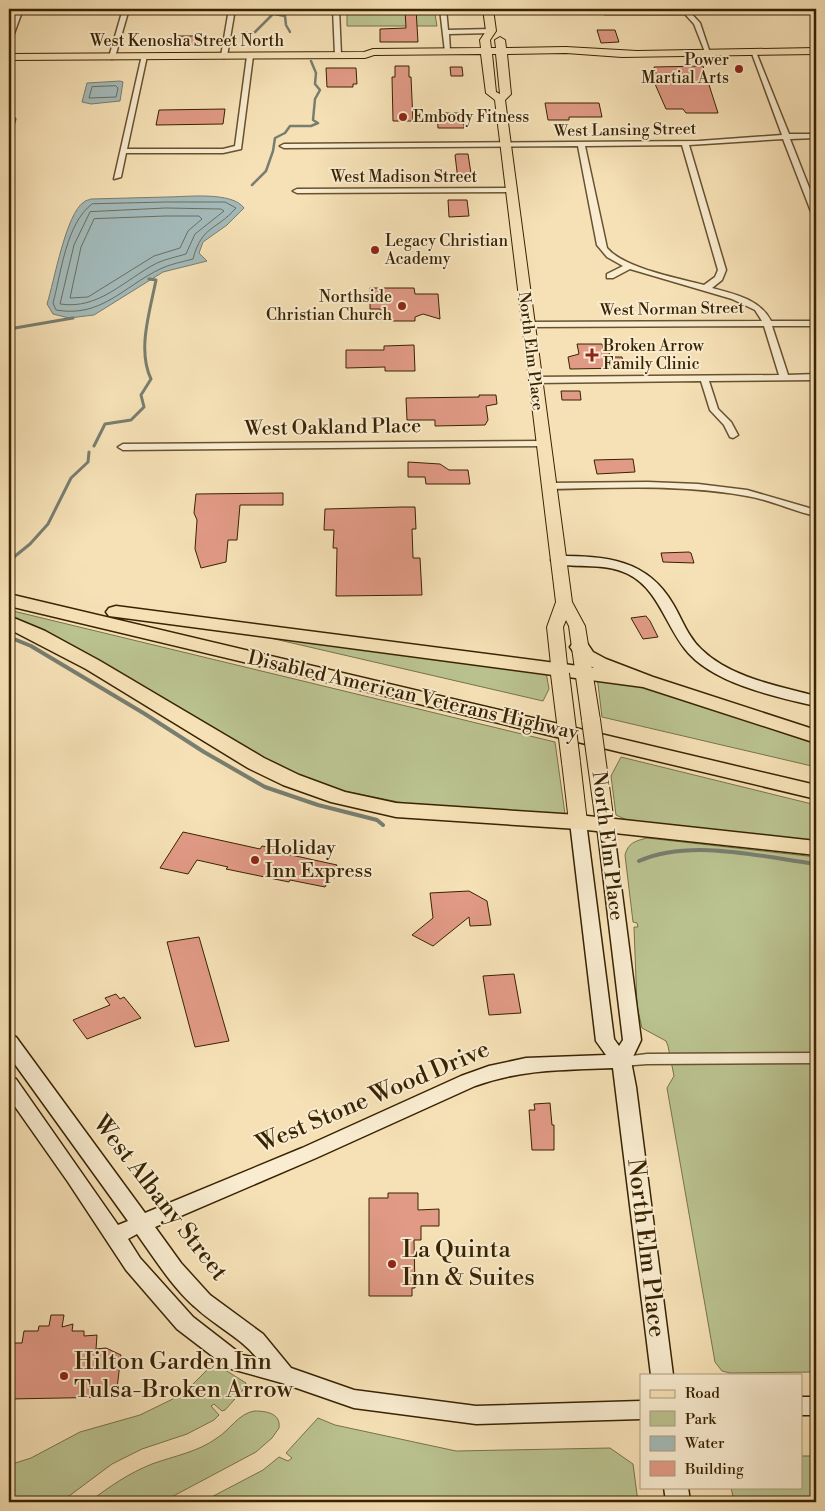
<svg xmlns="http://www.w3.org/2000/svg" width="825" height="1511" font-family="'Libre Bodoni',serif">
	<rect width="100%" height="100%" fill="#f6e1b6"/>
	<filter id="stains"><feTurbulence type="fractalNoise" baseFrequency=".004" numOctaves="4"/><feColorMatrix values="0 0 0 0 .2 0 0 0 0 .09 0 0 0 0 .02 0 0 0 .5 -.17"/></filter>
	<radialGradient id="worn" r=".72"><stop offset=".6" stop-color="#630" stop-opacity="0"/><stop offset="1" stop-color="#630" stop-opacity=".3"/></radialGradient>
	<!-- green -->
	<path fill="#bac390" stroke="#797349" d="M347 14H435L437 26H347Z
		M9 610 555 742 565 814 467 810 423 807 340 790 297 775 251 752 63 643 9 618Z
		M253 634 546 672 549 689 543 701Z
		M597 676 636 684 816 744V767L602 717Z
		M621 757 816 805V843L627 820 616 815 611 776Z
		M647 838 816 857V1372L730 1373 722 1371 715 1362 667 1088 674 1076 668 1046 666 1041 642 1028 637 1006 634 927H638L637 923 633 922 625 855C628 843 635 841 647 838Z
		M214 1363 246 1383 243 1390 225 1410 222 1411 214 1404 211 1406 219 1415 214 1420 187 1434 142 1449 112 1464 61 1502H9V1465L31 1458 80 1432 140 1415 183 1394Z
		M254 1411C266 1411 281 1413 279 1428L272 1438 256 1452 162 1502H89C109 1487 129 1473 152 1464 174 1456 198 1452 217 1438 230 1430 238 1414 254 1411Z
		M318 1418 335 1425 456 1451 610 1448 633 1464 638 1502H202L263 1470 279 1457 288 1461 292 1458 286 1453Z
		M801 1456H816V1502H734L731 1487H801Z"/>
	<!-- water -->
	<path fill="#a3baba" stroke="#787e70" d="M120 81 123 82 120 101 91 104 82 102 87 83Z
		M166 197C186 197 232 191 244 208L227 225 203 242 199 253 207 261 163 272 94 315 69 318 53 314 47 304C54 282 66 213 84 202 86 200 89 200 91 199Z"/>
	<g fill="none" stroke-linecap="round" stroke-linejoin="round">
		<!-- shore -->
		<path stroke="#6e6e5e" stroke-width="1" d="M116 86 118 88 116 97 89 98 92 87Z
			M166 202H225L236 208C216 231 202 225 193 259 182 262 170 264 160 269 123 287 101 318 56 310L53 303C61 274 66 223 92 204Z
			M166 208 221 209 224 211 195 234 186 254C176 257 166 259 157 263 124 280 99 310 60 304L74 245 90 212Z
			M166 216H199L202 219 188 231 180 248 154 256 88 297 70 298 81 247 94 219Z"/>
		<!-- stream-far2 -->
		<path stroke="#787e70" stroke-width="2.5" d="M277 9 271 10 269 13 285 16 286 25 290 32
			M240 33 255 32 272 15
			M252 185 266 171 273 151 275 138 285 133 290 126H311L318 123 313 120 315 99 320 90 315 84 316 73 311 61"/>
		<!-- stream-far1 -->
		<path stroke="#787e70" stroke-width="3" d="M9 329 73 318
			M94 446 105 424 131 420 144 407 141 395 151 379C137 350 150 311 156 280L149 279
			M9 561 30 544 48 524 71 478 88 462 89 452"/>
		<!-- stream -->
		<path stroke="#787e70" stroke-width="4" d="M9 637 31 646 145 714 204 752 265 787 318 805 377 820 383 825
			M639 861C691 838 762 857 816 864"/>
	</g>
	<!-- building -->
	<path fill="#e19a86" stroke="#382302" d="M405 9H416L418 42H380V29L406 28Z
		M597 30H615L619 42 601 43Z
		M178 36H199L197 44 176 45Z
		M395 66H409V77H411L413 121H393L392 77H395Z
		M703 66 718 113H686L683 109H666L655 84H659L654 67Z
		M450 67H462L463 76H451Z
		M326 68H356L357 84H353V87H327Z
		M545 103H599L602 117H569V120H548Z
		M225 109 223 124 156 125 159 110Z
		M437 113H463L464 128H438Z
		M457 154H468L472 180H458L455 155Z
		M448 200H467L469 216 449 217Z
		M370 288H414L415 294H438L440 319 423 314 415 317V321H380V309H370Z
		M577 344H602L604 352H609L610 357H622L624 368 570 369 568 357 579 354Z
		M414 345 415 371H385V367L346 368V350H384V346Z
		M561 391H580L581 400H562Z
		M479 395H496L497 404 486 406 488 420 485 425 435 426V420H407L406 398 479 397Z
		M633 459 635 472 597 474 594 460Z
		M408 462 440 464 449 470H468L470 484H426L425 477H408Z
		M283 493V505H240L237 540H228L226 562 201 568 195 549 197 520 194 513 196 494Z
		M402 507H415L416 529H412L413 558H420L422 595 336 596 337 548H333L334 530H324L325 509Z
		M689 552 691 553 694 563 663 562 661 553Z
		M646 616 650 621 658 637 643 639 631 618Z
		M183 832 260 849 262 846 284 850 282 853 337 865 336 867 341 868 335 878 330 877 325 887 290 880 289 882 226 869 228 867 197 860 188 874 160 868Z
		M469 891 487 901 491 925 470 926 469 917 433 946 412 935 433 918 430 893Z
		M199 937 229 1041 195 1047 167 942Z
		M514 974 521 1013 489 1015 483 976Z
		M116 994 120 999 124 997 141 1018 87 1039 73 1020 110 1005 105 998Z
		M550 1103 552 1125H554V1150H532L529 1110H535L534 1104Z
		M388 1193H418V1210L439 1209V1226H421V1240H414L415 1288H412V1296H369V1198H388Z
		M51 1315H64L62 1327 73 1324 72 1331H84V1336L97 1335 96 1349 106 1348 121 1355 116 1397 9 1399V1343H22L24 1331H38L39 1326H49Z"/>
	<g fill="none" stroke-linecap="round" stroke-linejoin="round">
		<!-- street casing -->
		<g stroke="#68522f" stroke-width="3">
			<path id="street" d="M17 9H23L12 39 9 41V31Z
				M123 9H129L115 57 112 59 109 57Z
				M229 9H235L227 56 224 58 221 56Z
				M333 9H339L341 55 338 57 335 55Z
				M440 9H446L448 30 491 29 494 31 491 33 449 34 450 51 445 52Z
				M681 9H687L700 23 710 53 705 52 694 24 685 14H605L602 12 605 10Z
				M751 51 756 52 789 134H816V138L790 139 816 205V216L812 214 783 139 689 145 726 270 722 280 712 288C734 294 760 299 771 321H816V326H772L788 375 816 374V380L709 381 718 409 731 422 738 435 733 438 730 437 724 425 710 410 701 381 535 383 531 380 535 377 779 375 764 326 525 327V323L528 322 762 321 755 310 732 299 630 269 613 278H607V274L623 266 607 257 597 245 578 146 284 148 280 146 284 144 699 141 782 135ZM682 145 718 270 715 277 704 285C677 278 624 268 607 248L585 146Z
				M250 54 253 56 241 149 223 153H126L121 177 114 179 142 55 147 56 127 149H223L235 146 247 56Z
				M9 114 15 119 13 126 9 128Z
				M514 188V192H511L297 193 293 191 297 189Z
				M543 441 546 442V446L123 450 118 447 123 444Z
				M648 482 698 484 747 490 816 510V516C793 511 771 500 747 496 682 484 615 488 549 489L544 486 549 483Z
				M816 1053V1063L647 1064 621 1066 616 1064 614 1061 616 1058 647 1054Z"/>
		</g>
		<!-- secondary casing -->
		<g stroke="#382302" stroke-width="3">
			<path id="secondary" d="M558 556C606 556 647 559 673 604 682 619 688 637 701 649 731 678 778 686 816 696V706C776 697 711 683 685 649 665 624 658 589 628 574 604 562 578 569 553 563L551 560 553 557Z
				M578 817 584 818 586 822 614 1039 619 1046 623 1040 597 824 599 820 605 819 611 820 613 824 641 1040 631 1061 636 1087 673 1375H651L613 1068C564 1070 522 1069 475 1086L316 1158 155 1227 181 1263 210 1295 263 1334 291 1368 354 1390 476 1406 641 1401V1419L476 1424 354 1408 282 1383 228 1368 177 1329 126 1270 68 1182 9 1098V1077L16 1079 118 1225 128 1221 9 1056V1035L16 1037 145 1213 302 1148 461 1076 489 1066 526 1058 606 1055 596 1041 570 822 572 818ZM137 1234C155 1259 172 1287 195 1307 215 1326 240 1337 257 1358L242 1355 193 1317 140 1258 128 1239Z
				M801 1397H816V1415H801Z
				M664 1487H688L690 1502H666Z"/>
		</g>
		<!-- primary casing -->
		<g stroke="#382302" stroke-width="2">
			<path id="primary" d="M483 9H493L496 31 490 40 491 48H496L495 40 500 37 505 40 506 48 566 47 637 51 816 48V54L622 57 566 53 507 54 511 94 505 100 572 602 585 626 600 720 597 724 591 725 585 724 582 720 569 626 566 620 563 627 568 674 566 678H554L552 674 547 627 556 602 495 100 486 93 481 54 374 55 365 58 9 60V54L364 52 373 49 481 48 480 40 486 31ZM492 54H496L500 94 496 92Z
				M571 757 577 758 580 762 587 822 584 826 578 828 572 826 569 822 562 762 565 758Z
				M602 795 608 797 611 801 614 824 611 828 605 830 599 828 596 824 593 801 596 797Z"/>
		</g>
		<!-- highway casing -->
		<g stroke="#382302" stroke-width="3">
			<path id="highway" d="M9 594 816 785V799L9 606Z
				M116 606 594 668 579 660 570 647 573 643 580 641 587 643 593 652 606 659 653 677 816 730V743L643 687 109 616 106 612 109 608Z
				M9 616 45 631 100 661 264 758 299 775 345 792 396 803 578 815 816 841V855L578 829 396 817 331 802 283 785 248 768 86 669 9 629Z"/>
		</g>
		<!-- street -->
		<use href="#street" fill="#f9ecd0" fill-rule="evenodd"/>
		<!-- secondary -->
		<use href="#secondary" fill="#f9ecd0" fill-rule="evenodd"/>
		<!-- primary -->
		<use href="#primary" fill="#f6e1b6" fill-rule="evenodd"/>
		<!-- highway -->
		<use href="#highway" fill="#f6e1b6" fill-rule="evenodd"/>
		<!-- primary-bridge casing -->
		<g stroke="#382302" stroke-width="20" stroke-linecap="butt">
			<path id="primary-bridge" d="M560 674 571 762
				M591 720 602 801"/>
		</g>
		<!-- primary-bridge -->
		<use href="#primary-bridge" stroke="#f6e1b6" stroke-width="18"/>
	</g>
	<!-- markers -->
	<g fill="#8f2418" stroke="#f9ecd0" stroke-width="2">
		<circle cx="739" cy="69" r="5"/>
		<circle cx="403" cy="117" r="5"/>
		<circle cx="375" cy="250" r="5"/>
		<circle cx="402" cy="306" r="5"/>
		<path d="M589.5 347.5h5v5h5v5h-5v5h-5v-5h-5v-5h5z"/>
		<circle cx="255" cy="860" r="5"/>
		<circle cx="392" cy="1264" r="5"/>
		<circle cx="64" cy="1376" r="5"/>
	</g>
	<g text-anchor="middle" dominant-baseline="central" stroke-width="4" stroke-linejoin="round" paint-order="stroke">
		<!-- far-street labels -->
		<g font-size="16" fill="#382302" stroke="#f9ecd0">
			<text x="187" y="41">West Kenosha Street North</text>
			<text transform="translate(625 130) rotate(-1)">West Lansing Street</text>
			<text x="404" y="177">West Madison Street</text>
			<text transform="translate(672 309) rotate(-1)">West Norman Street</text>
			<text transform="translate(531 351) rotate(83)">North Elm Place</text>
		</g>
		<!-- far-poi labels -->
		<g font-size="16" fill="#382302" stroke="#f9ecd0" text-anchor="start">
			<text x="729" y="60" text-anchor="end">Power<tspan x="729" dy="18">Martial Arts</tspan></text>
			<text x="413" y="117">Embody Fitness</text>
			<text x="385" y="241">Legacy Christian<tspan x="385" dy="18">Academy</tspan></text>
			<text x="392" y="297" text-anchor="end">Northside<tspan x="392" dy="18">Christian Church</tspan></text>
			<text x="603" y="346">Broken Arrow<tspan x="603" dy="18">Family Clinic</tspan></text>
		</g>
		<!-- street labels -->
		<g font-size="20" fill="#382302" stroke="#f9ecd0">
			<text transform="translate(333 428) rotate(-1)">West Oakland Place</text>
			<text transform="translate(413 696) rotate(13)">Disabled American Veterans Highway</text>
			<text transform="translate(607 846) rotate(83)">North Elm Place</text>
		</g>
		<!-- poi labels -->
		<g font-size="20" fill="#382302" stroke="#f9ecd0" text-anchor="start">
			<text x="265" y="848">Holiday<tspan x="265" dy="23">Inn Express</tspan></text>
		</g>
		<!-- near-street labels -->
		<g font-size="24" fill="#382302" stroke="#f9ecd0">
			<text transform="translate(373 1097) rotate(-23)">West Stone Wood Drive</text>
			<text transform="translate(160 1198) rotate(52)">West Albany Street</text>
			<text transform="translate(646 1248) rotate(83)">North Elm Place</text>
		</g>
		<!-- near-poi labels -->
		<g font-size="24" fill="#382302" stroke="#f9ecd0" text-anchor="start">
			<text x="402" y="1250">La Quinta<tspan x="402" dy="28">Inn &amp; Suites</tspan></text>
			<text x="74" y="1362">Hilton Garden Inn<tspan x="74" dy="28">Tulsa-Broken Arrow</tspan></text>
		</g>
	</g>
	<!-- margin -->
	<rect width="825" height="1511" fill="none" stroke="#f6e1b6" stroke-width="30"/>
	<rect x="10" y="10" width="805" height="1491" fill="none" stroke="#382302" stroke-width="2.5"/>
	<rect x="15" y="15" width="795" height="1481" fill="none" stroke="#382302"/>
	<!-- legend -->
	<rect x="640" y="1374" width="162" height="115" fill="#f9ecd0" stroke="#ac9c7e"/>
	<rect x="650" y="1390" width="25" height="8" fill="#f6e1b6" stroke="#ac9c7e"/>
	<text x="685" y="1398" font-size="15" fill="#382302">Road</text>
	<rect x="650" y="1411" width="25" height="15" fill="#bac390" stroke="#ac9c7e"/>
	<text x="685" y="1424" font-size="15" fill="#382302">Park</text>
	<rect x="650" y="1436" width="25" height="15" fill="#a3baba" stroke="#ac9c7e"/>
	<text x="685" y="1448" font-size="15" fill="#382302">Water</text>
	<rect x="650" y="1461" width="25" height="15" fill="#e19a86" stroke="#ac9c7e"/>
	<text x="685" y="1474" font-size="15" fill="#382302">Building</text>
	<rect width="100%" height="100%" filter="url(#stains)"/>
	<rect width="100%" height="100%" fill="url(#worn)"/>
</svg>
